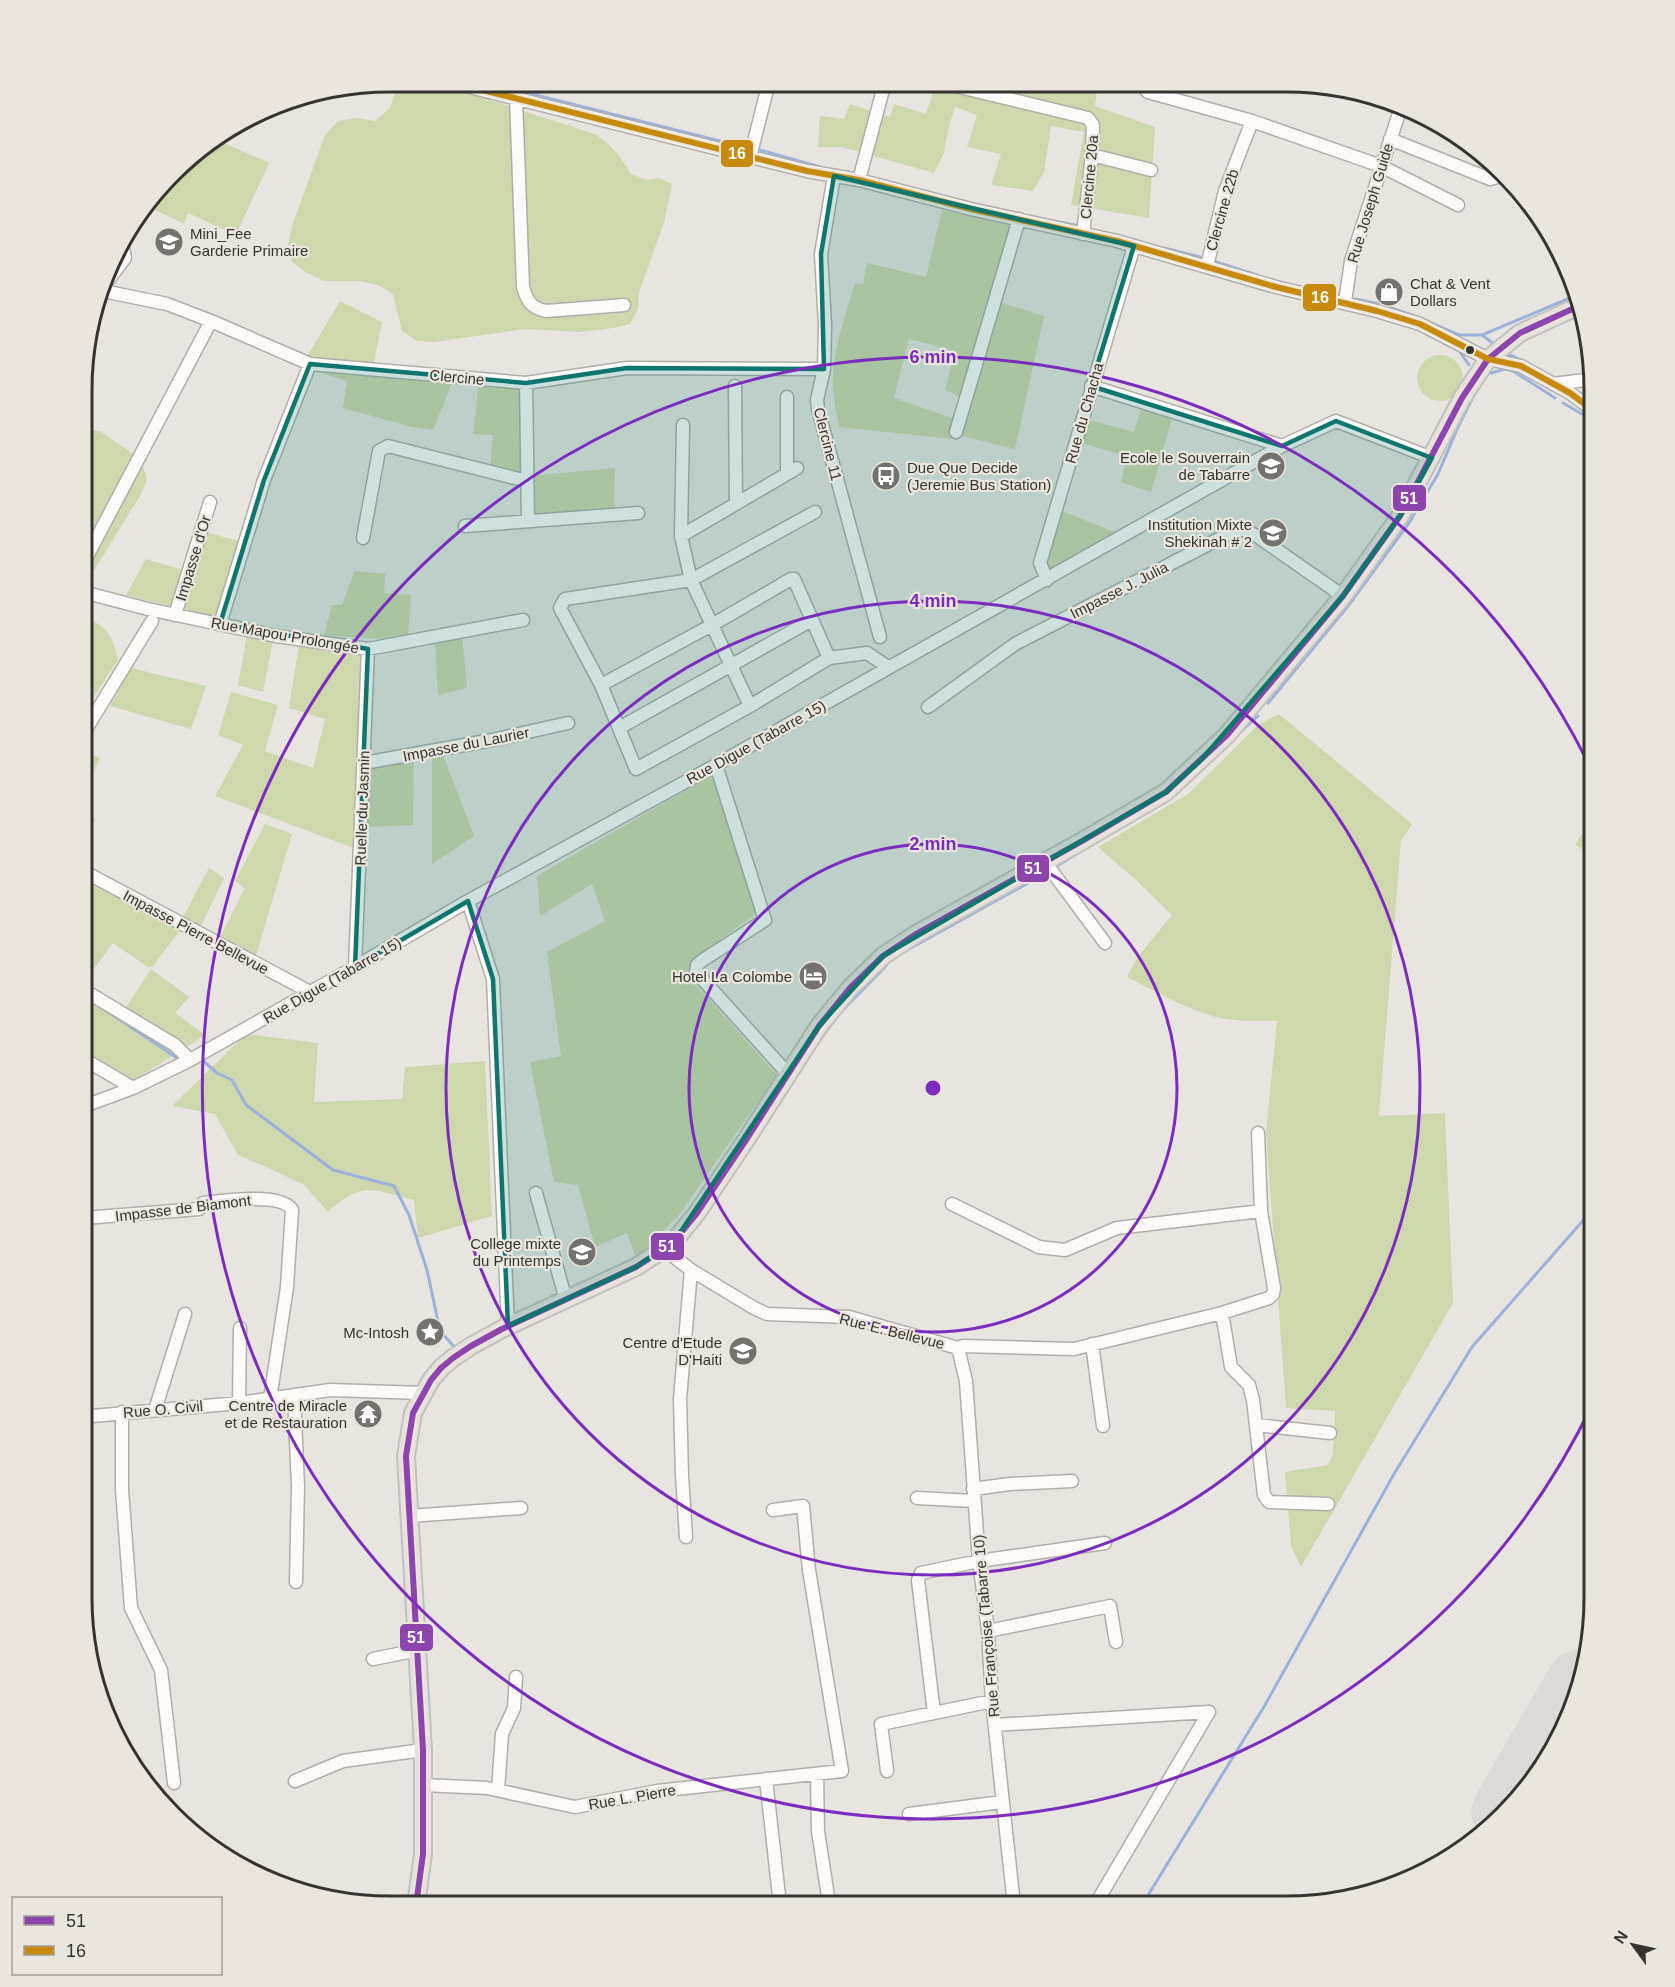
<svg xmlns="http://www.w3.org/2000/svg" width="1675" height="1987" font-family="Helvetica,sans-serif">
	<rect width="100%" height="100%" fill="#e8e5e0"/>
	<!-- green -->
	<path fill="#cfd7ad" d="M402 81 434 85 471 94 595 134C612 145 621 157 631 174L648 180 659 178 672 184 664 223 639 292 638 309 630 324 613 328 578 332 525 329 434 342 417 341 402 331 393 294 378 285 360 281H324L307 273 292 262 288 244 292 226 325 135 338 121 357 118 375 121 390 108 396 90Z
		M490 81H550L547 93Z
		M936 83H1098L1095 106 1155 127 1149 218 1071 205 1084 132 1051 126 1044 172 1033 191 991 185 1001 154 967 147 977 115 955 107 948 130 944 153 934 173 842 147H818L820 116 844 119 850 104 890 117 894 104 926 114Z
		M217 140 269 163 236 235 188 213 184 224 147 206 186 157Z
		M942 210 1010 225 961 397 945 390 955 351 909 339 894 398 955 419 952 439 839 427C837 415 834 402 833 390 831 354 845 317 855 283L863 284 867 263 926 277Z
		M340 301 382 322 374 362 373 377 452 383 433 430 412 427 343 408 347 381 318 372 308 355Z
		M999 302 1044 316 1015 449 962 436Z
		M1417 378a23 23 0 1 1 46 0a23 23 0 1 1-46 0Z
		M479 380 522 390 523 473 490 467 493 435 473 434Z
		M1141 408 1172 418 1151 492 1121 482 1127 456 1081 443 1089 420 1134 432Z
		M84 429 100 431 129 451 142 463 147 480 140 496 83 588Z
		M615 468 614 510 533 516 530 476Z
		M1062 511 1117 533 1053 569 1047 565Z
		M198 530 239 541 217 617 126 595 146 559 183 570Z
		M355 571 385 574 384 593 411 595 408 635 377 639 324 635 332 605H342Z
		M83 610C87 620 93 620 101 626 112 634 115 647 118 660L83 713Z
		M247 635 273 640 263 692 238 685Z
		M462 635 467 688 438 695 435 641Z
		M299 644 366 652 356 849 215 796 243 745 218 735 231 692 278 705 265 751 313 768 325 719 289 708Z
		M131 668 206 686 191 729 110 706Z
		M1279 714 1412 824 1401 841 1379 1116 1445 1113 1453 1303 1301 1567 1291 1546 1285 1472 1328 1465 1333 1454 1335 1411 1286 1408 1266 1132 1277 1021C1252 1021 1227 1022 1203 1013 1177 1004 1151 989 1127 977L1137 958 1172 915 1137 881 1098 847 1188 794 1259 724Z
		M83 751 100 758 83 791Z
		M443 755 474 836 432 864V757Z
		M414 760 413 825 366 827 371 768Z
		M712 775 756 914 694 958 686 974 777 1075 679 1215 636 1258 627 1233 595 1247 578 1185 554 1182 530 1062 561 1056 547 952 605 921 592 884 540 916 537 876Z
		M83 813 95 819 83 838Z
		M1594 815V856L1575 845Z
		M265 824 292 834 256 956 220 937 245 888 235 881Z
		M209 868 224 878 200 928 182 919Z
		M83 875 181 929 152 967H148L113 943 82 985V937L89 930 82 926Z
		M151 969 189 997 175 1013 205 1035 134 1080 82 1054V993L120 1017Z
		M246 1034 318 1043 314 1102 402 1099 405 1067 485 1061 492 1216 418 1238 414 1200C373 1190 363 1180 328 1212L304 1185 273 1170 238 1155 215 1114 172 1106Z"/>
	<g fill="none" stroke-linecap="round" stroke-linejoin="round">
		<!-- stream -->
		<path stroke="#9ab2dc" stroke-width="3" d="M480 81 748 148
			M756 149 824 168
			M1038 218 1080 226
			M1164 248 1204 258
			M1213 261 1257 275
			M1304 288 1340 295
			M1355 299 1380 304 1414 316
			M1431 323 1459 335H1482L1495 345
			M1482 335 1577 295
			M1458 349 1469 365
			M1508 354 1521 360
			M1491 373 1505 369 1513 371 1555 398
			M1583 396 1594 403
			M1563 403 1594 421
			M1268 703 1348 606 1409 523 1438 474 1458 427 1476 391
			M1237 735 1258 716
			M1057 866 1078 853
			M902 953 1046 873
			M98 1005 180 1060
			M845 1008 886 966
			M819 1041 840 1013
			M201 1059 217 1073 232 1080 246 1105 333 1170 394 1186 409 1215 427 1270 440 1331 457 1350
			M1142 1905 1265 1705 1394 1474 1472 1347 1594 1208"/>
		<!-- runway -->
		<path stroke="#dcdad6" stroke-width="69" d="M1506 1812 1580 1684"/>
		<!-- minor casing -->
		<g stroke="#b0aeaa" stroke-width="15">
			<path id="minor" d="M446 81 807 171 859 180 971 209 1117 241 1276 287 1377 311 1420 324 1488 359 1521 366 1570 393 1594 411
				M1146 83 1145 89 1148 92 1252 121 1381 166 1458 205
				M951 85 1088 118 1093 125 1092 155 1083 234
				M516 98 523 287C527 301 531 308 546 311L624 305
				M1390 139 1490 179 1502 176 1503 174
				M1092 155 1151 170
				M750 157 769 82
				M834 176 821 254 825 325 824 369 817 400 818 409 880 637
				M859 180 885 82
				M1207 266 1225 191 1252 121
				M106 283 125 258 121 238
				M103 291 167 304 211 321 310 364 526 383 627 368 824 369
				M1345 302 1351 261 1402 104
				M526 383 528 521
				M1553 384 1593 379
				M735 386 736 504
				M1091 386 1282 446
				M683 425 681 536 691 580 750 706
				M956 432 1019 219
				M787 474V397
				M465 526 638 513
				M681 536 797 468
				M363 538 379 451 388 446 527 481
				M83 564 211 321
				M1047 580 1040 563 1134 246
				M83 592 148 609 276 636 368 649 523 620
				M175 615 210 502
				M220 624 264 480 310 364
				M829 658 794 579H791L712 625 601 685 636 769 750 706 829 658 867 653 888 667
				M601 685 560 608 565 599 691 580 815 512
				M928 707 1015 644 1238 529 1247 531 1257 536 1343 596
				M619 728 812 620
				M83 734 152 621
				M364 763 492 740 568 723
				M716 765 765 920 703 960 697 965 696 972 788 1074
				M1045 862 1105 943
				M83 871 310 992
				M468 901 493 979 508 1326
				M355 967 368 649
				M87 992 175 1045 190 1060
				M82 1058 133 1088
				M82 1107 133 1088 190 1060 355 967 468 901 716 765 1282 446 1336 421 1432 458
				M536 1193 566 1300
				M82 1194 84 1218 199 1209 203 1203C222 1201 282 1192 292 1210L287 1287 270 1399
				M952 1204 1039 1247 1065 1250 1117 1228 1261 1211
				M664 1249 691 1270 754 1308 767 1314 849 1317 958 1348 963 1346 1074 1349 1222 1313 1269 1298 1273 1294 1274 1288 1261 1211 1258 1133
				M1222 1313 1231 1367 1249 1385 1253 1400 1264 1495 1269 1502 1328 1504
				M1092 1344 1103 1426
				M958 1348 966 1381 979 1561 988 1631 992 1701 1014 1905
				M294 1395 298 1486 296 1582
				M239 1403 240 1328
				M155 1410 185 1314
				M122 1412V1490L131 1608 161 1670 174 1783
				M81 1417 239 1403 330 1390 423 1393
				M1257 1425 1330 1433
				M973 1489 1010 1484 1072 1481
				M917 1498 974 1501
				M409 1516 521 1508
				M686 1537 682 1475 680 1399 691 1270
				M988 1631 1110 1606 1116 1642
				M373 1659 418 1650
				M934 1713 918 1580 921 1573 979 1561 1105 1543
				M995 1725 1209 1712
				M887 1771 881 1724 992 1701
				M817 1774 818 1831 829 1903
				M766 1779 780 1905
				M295 1781 343 1761 423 1750
				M423 1785 487 1788 575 1807 657 1791 842 1771 809 1570 803 1506 773 1510
				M498 1790 502 1734 514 1708 516 1677
				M909 1814 1002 1802
				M1095 1905 1209 1712"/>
		</g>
		<!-- major casing -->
		<g stroke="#c3c1bf" stroke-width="20">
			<path id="major" d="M416 1905 423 1854V1750L406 1456 413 1413 431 1380 441 1368 453 1358 471 1346 502 1329 636 1267 664 1249 675 1240 697 1213 746 1140 819 1026 850 988 883 956 916 934 1084 840 1166 792 1227 735 1343 596 1400 516 1462 398 1488 359 1520 333 1581 305"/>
		</g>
		<!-- minor -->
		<use href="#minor" stroke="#fcfbfa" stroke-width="12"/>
		<!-- major -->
		<use href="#major" stroke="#e6e1db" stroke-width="16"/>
		<!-- bus-1 casing -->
		<g stroke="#ebe6dd" stroke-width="10">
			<path id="bus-1" d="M416 1905 423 1854V1750L406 1456 413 1413 431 1380 441 1368 453 1358 471 1346 502 1329 636 1267 664 1249 675 1240 697 1213 746 1140 819 1026 850 988 883 956 916 934 1084 840 1166 792 1227 735 1343 596 1400 516 1462 398 1488 359 1520 333 1581 305"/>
		</g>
		<!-- bus-2 casing -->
		<g stroke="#ebe6dd" stroke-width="10">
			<path id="bus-2" d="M446 81 807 171 859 180 971 209 1117 241 1276 287 1377 311 1420 324 1488 359 1521 366 1570 393 1594 411"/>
		</g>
		<!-- bus-1 -->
		<use href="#bus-1" stroke="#8e44ad" stroke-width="6"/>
		<!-- bus-2 -->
		<use href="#bus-2" stroke="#c78a0c" stroke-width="6"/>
	</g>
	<!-- marked area -->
	<path fill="#0f766e" fill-opacity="0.2" stroke="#0f766e" stroke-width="4.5" stroke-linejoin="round" d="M834 176 1134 246 1091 386 1282 446 1336 421 1432 458 1400 516 1343 596 1201 760 1166 792 883 956 819 1026 675 1240 636 1267 508 1326 493 979 468 901 355 967 368 649 220 624 264 480 310 364 526 383 627 368 824 369 821 254Z"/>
	<!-- distance rings -->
	<g fill="none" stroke="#7b2cbf" stroke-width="3">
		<circle cx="933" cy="1088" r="244"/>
		<circle cx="933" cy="1088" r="487"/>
		<path d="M1593 1403A731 731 0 1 1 1593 773"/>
	</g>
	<!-- icons -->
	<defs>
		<g id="school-disc" transform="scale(1.5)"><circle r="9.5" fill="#74726e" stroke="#ebe6dd"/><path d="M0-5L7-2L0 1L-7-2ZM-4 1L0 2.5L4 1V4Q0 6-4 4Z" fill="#fff"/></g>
		<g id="shop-disc" transform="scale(1.5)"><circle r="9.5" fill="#74726e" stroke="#ebe6dd"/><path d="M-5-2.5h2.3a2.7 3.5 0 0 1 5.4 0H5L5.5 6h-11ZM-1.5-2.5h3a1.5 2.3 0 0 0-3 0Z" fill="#fff"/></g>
		<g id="bus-disc" transform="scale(1.5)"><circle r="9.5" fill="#74726e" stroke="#ebe6dd"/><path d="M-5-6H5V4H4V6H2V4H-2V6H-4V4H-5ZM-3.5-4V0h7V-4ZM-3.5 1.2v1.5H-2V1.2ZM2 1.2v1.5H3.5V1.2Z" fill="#fff"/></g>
		<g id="hotel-disc" transform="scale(1.5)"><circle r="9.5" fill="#74726e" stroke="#ebe6dd"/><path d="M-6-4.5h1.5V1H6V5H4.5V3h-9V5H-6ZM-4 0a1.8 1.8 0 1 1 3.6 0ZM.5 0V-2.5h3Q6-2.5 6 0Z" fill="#fff"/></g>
		<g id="sight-disc" transform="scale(1.5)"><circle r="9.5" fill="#74726e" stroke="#ebe6dd"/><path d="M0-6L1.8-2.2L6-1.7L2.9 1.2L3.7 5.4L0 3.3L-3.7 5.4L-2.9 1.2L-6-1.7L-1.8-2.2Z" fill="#fff"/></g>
		<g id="temple-disc" transform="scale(1.5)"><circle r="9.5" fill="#74726e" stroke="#ebe6dd"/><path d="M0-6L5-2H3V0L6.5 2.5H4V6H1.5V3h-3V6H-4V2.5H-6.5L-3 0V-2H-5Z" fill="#fff"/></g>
	</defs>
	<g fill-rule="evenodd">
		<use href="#school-disc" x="169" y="242"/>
		<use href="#shop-disc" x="1389" y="292"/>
		<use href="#school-disc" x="1271" y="466"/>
		<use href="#bus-disc" x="886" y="476"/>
		<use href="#school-disc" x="1273" y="533"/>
		<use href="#hotel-disc" x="813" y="976"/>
		<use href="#school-disc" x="582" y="1252"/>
		<use href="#sight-disc" x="430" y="1332"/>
		<use href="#school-disc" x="743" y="1351"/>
		<use href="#temple-disc" x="368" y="1414"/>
	</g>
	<!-- markers -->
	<circle fill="#363430" stroke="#ebe6dd" stroke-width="2" cx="1470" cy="350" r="5"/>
	<g text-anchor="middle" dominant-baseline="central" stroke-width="4.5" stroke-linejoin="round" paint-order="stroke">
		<!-- street labels -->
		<g font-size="15" fill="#363430" stroke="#ebe6dd">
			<text transform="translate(1089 177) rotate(-85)">Clercine 20a</text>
			<text transform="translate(1370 203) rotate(-73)">Rue Joseph Guide</text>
			<text transform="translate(1222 210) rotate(-74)">Clercine 22b</text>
			<text transform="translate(457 377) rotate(5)">Clercine</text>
			<text transform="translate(1084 413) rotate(-74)">Rue du Chacha</text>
			<text transform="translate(828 444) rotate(76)">Clercine 11</text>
			<text transform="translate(193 558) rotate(-73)">Impasse d'Or</text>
			<text transform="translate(1119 590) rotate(-27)">Impasse J. Julia</text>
			<text transform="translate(285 635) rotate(10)">Rue Mapou Prolongée</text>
			<text transform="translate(756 742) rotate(-29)">Rue Digue (Tabarre 15)</text>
			<text transform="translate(466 744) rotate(-11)">Impasse du Laurier</text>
			<text transform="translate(362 808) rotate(-88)">Ruelle du Jasmin</text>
			<text transform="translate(196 932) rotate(28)">Impasse Pierre Bellevue</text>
			<text transform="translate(332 980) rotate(-30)">Rue Digue (Tabarre 15)</text>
			<text transform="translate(183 1208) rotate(-7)">Impasse de Biamont</text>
			<text transform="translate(892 1331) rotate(14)">Rue E. Bellevue</text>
			<text transform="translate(163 1409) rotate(-5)">Rue O. Civil</text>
			<text transform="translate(986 1626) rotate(-95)">Rue Françoise (Tabarre 10)</text>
			<text transform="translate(632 1797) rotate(-10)">Rue L. Pierre</text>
		</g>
		<!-- poi labels -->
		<g font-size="15" fill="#363430" stroke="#ebe6dd" text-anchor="end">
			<text x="190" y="233" text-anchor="start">Mini_Fee<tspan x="190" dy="17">Garderie Primaire</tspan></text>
			<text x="1410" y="283" text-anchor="start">Chat &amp; Vent<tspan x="1410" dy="17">Dollars</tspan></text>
			<text x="1250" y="457">Ecole le Souverrain<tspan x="1250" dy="17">de Tabarre</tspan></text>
			<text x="907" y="467" text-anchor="start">Due Que Decide<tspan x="907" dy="17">(Jeremie Bus Station)</tspan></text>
			<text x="1252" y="524">Institution Mixte<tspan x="1252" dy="17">Shekinah # 2</tspan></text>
			<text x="792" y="976">Hotel La Colombe</text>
			<text x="561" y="1243">College mixte<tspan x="561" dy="17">du Printemps</tspan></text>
			<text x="409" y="1332">Mc-Intosh</text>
			<text x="722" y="1342">Centre d'Etude<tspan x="722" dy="17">D'Haiti</tspan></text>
			<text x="347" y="1405">Centre de Miracle<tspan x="347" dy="17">et de Restauration</tspan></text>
		</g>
	</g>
	<!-- crop -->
	<path d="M0 0H1675V1987H0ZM390 92H1286A298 298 0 0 1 1584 390V1598A298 298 0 0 1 1286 1896H390A298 298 0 0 1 92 1598V390A298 298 0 0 1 390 92Z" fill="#ebe6dd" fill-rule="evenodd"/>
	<path fill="none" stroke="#363430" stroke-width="3" d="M390 92H1286A298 298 0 0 1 1584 390V1598A298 298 0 0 1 1286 1896H390A298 298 0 0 1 92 1598V390A298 298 0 0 1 390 92Z"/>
	<circle cx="933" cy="1088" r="9" fill="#7b2cbf" stroke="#ebe6dd" stroke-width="3"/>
	<g font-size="18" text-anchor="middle" font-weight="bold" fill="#7b2cbf" stroke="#ebe6dd" stroke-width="4.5" stroke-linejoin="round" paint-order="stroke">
		<text x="933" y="363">6 min</text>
		<text x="933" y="607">4 min</text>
		<text x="933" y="850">2 min</text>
	</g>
	<g stroke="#ebe6dd" stroke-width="2">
		<rect x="720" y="139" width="34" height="29" rx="6" fill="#c78a0c"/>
		<rect x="1302" y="283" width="35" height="29" rx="6" fill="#c78a0c"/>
		<rect x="1392" y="484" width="35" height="28" rx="6" fill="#8e44ad"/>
		<rect x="1016" y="854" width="34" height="29" rx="6" fill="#8e44ad"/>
		<rect x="650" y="1232" width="35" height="29" rx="6" fill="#8e44ad"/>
		<rect x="399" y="1623" width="35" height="29" rx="6" fill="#8e44ad"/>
	</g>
	<g font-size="16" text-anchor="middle" font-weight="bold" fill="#fff">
		<text x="737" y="159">16</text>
		<text x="1320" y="303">16</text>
		<text x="1409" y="504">51</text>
		<text x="1033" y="874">51</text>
		<text x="667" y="1252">51</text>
		<text x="416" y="1643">51</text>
	</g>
	<!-- legend -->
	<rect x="12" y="1897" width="210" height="78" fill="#ebe6dd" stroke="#a39f98" stroke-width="1.5"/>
	<rect x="24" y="1916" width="30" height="9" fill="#8e44ad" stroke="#a39f98" stroke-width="1.5"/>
	<text x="66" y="1927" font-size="18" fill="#363430">51</text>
	<rect x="24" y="1946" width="30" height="9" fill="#c78a0c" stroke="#a39f98" stroke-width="1.5"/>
	<text x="66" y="1957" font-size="18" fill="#363430">16</text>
	<!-- north arrow -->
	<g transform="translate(1633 1945) rotate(303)" stroke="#ebe6dd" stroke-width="4.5" paint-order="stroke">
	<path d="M0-4.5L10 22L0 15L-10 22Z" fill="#363430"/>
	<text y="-9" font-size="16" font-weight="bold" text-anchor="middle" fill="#363430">N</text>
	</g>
</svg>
